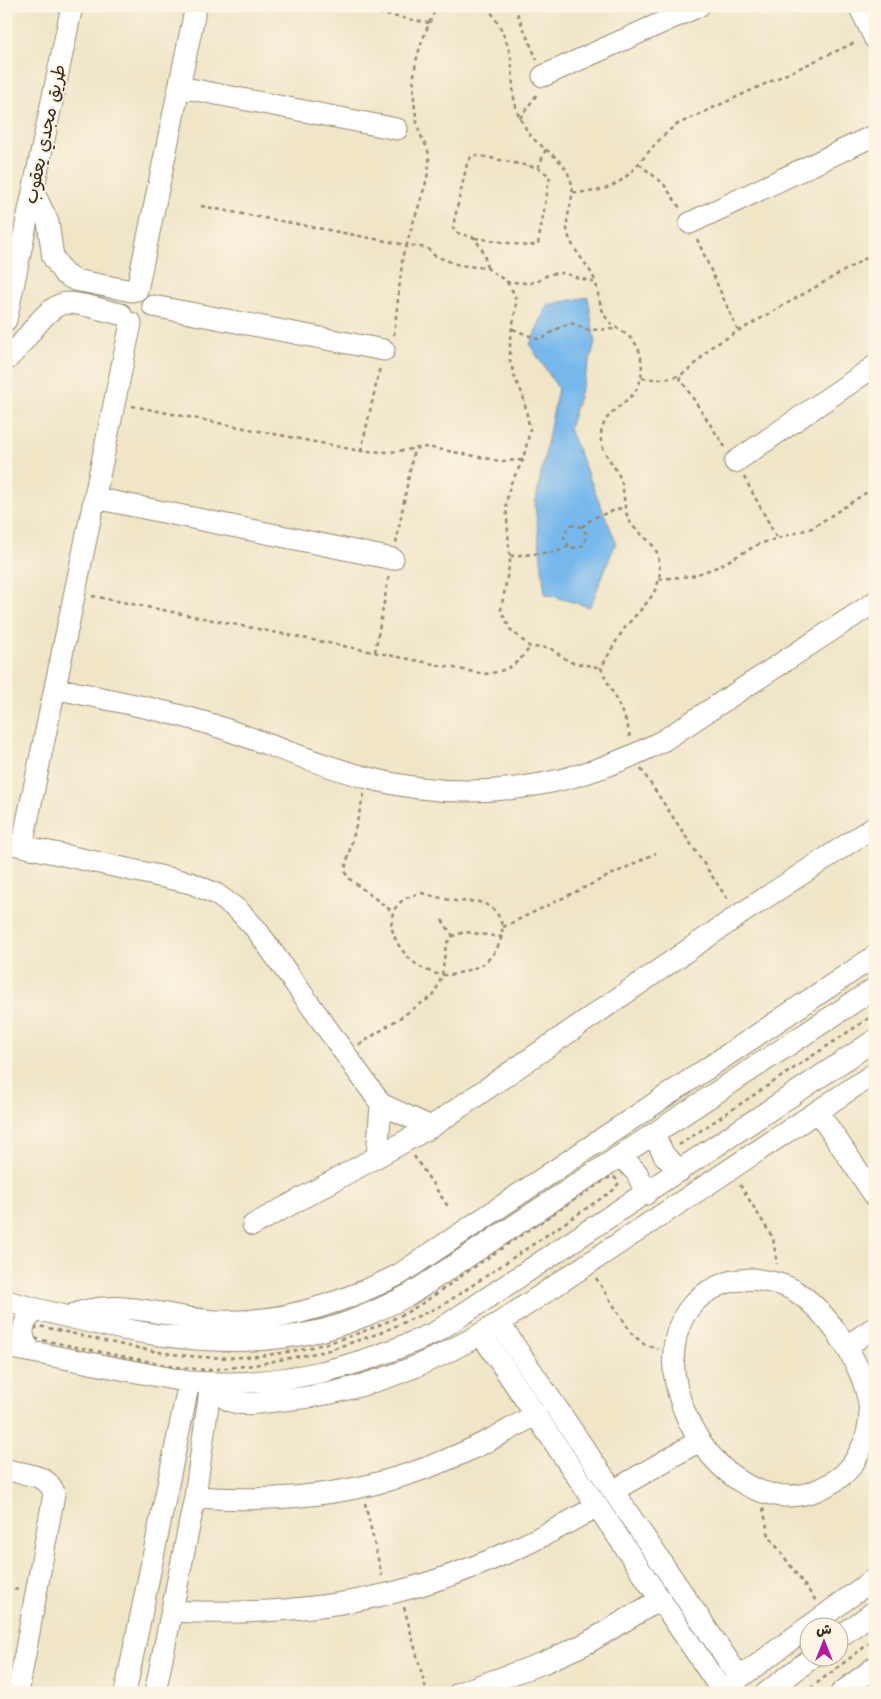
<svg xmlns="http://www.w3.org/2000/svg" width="881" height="1699" font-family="'Shantell Sans','Playpen Sans Arabic',sans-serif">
	<rect width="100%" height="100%" fill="#fcf5e5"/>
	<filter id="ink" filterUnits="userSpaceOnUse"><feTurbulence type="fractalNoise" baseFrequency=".02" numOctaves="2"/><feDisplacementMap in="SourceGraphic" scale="10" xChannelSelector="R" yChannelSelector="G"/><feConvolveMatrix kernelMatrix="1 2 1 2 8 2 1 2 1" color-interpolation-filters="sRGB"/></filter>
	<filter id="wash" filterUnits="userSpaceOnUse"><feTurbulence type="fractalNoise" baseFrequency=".0096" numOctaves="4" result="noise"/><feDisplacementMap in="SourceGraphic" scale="20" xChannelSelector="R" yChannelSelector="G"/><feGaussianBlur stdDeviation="1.12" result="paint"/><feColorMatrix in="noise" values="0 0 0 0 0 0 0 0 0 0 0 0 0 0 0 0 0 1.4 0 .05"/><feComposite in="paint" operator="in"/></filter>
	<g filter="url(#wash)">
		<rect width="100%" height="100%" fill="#f0e5c7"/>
		<!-- water -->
		<path fill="#77b8ec" stroke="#597185" d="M588 297 595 343 569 429 616 542 590 607 545 594 535 505 558 388 530 345 547 305Z"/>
	</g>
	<g filter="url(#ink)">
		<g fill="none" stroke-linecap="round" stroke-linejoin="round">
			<!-- minor casing -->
			<g stroke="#968872" stroke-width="23">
				<path id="minor" d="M859 6 875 39
					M543 76 699 6
					M180 87 397 129
					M33 191 48 222 53 257 64 274 75 280 132 291
					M690 223 875 135
					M137 290 196 6
					M153 306 384 350
					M6 320 72 6
					M6 360C24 346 45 304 67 303 84 303 104 311 121 314
					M735 462 875 366
					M95 498 393 559
					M55 688C107 700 160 708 210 724 263 741 314 764 368 778 469 805 573 789 664 740L875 602
					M6 845 13 844 191 883 216 894 238 910 256 929 381 1104 431 1127
					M22 846 131 323
					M818 1112 875 1196
					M654 1135 664 1155 680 1171
					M621 1156 637 1173 646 1194
					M377 1157 381 1104
					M253 1225 431 1127 739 915 875 826
					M752 1279C767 1281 782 1283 795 1291 831 1312 876 1382 869 1424 867 1439 861 1450 854 1462 845 1476 830 1485 815 1491 707 1531 608 1319 729 1282 736 1280 745 1280 752 1279Z
					M6 1301C104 1327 208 1354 310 1333 345 1326 377 1311 409 1295L875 988
					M72 1315C120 1296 168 1319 218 1321 281 1324 345 1302 400 1274L875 956
					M499 1323 740 1678
					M481 1334 722 1691
					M847 1346 875 1327
					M6 1347 189 1382C279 1388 355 1369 436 1332L875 1040
					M30 1350C18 1335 22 1318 39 1310
					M211 1383C218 1391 223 1399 234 1402 246 1406 263 1402 275 1401 355 1395 432 1365 499 1323L875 1073
					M6 1470C23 1474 50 1474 54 1494L18 1693
					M613 1491 699 1441
					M195 1497C324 1506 425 1482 536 1414
					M172 1611C335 1619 457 1589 597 1506
					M810 1626 875 1578
					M838 1638 875 1611
					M730 1685 808 1627
					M125 1693 189 1382
					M155 1693 195 1497 211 1383
					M459 1693 543 1663 587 1643 661 1599
					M766 1693 814 1656
					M841 1693 875 1667"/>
			</g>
			<!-- path -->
			<path stroke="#968872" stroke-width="2.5" stroke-dasharray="4 4" stroke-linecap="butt" d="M339 6 429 23
				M487 6C497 20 506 37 510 54 514 71 511 90 516 107 519 118 528 135 537 142 551 154 563 160 570 178 578 197 563 215 568 234 573 252 589 264 596 283
				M514 6 537 60
				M520 118 538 93
				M639 164 663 183 680 208
				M538 168 546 149
				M573 192C633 195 635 156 676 125L856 42
				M201 206 407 245C412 219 431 181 429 156 428 146 420 137 418 127 408 75 415 54 437 6
				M475 238 528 246 538 244 550 176 538 168 476 155 471 157 467 164 453 226 454 232 475 238 484 253 487 268
				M697 239 738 331
				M507 282 515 295 516 308 510 338V360L515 379 523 395 530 430 523 460 510 485 506 504 510 561 501 610 510 629 530 647 550 648 570 662 601 668
				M513 329 537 339H542L560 327 571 323 588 330 613 329 617 326
				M394 335 403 254 407 245 427 248 435 256 459 265 487 268 507 282 528 283 537 282 549 274 563 273 596 283C598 294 600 309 607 319 618 333 637 334 641 358 648 407 606 399 601 434 599 451 614 463 620 478 626 493 622 508 630 522 637 533 653 541 657 553 669 592 640 606 622 632 614 644 608 656 601 668L627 723 630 737
				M679 377 725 447
				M642 378C680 382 687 374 711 347L875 253
				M132 406 361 451 390 452 427 447 500 461 523 460
				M361 451 380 367
				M744 477 777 538
				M582 527 593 518 624 507
				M396 543 414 449
				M510 556 557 552 569 546 574 548 584 545 587 535 582 527 572 525C563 531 562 538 569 546
				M659 579 692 576 717 567 759 544 812 528 875 487
				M92 596 484 674C505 672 518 665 530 647
				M375 652 389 575
				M641 769 728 900
				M364 794 345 869 347 877 393 912
				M422 893C433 896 444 899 455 901 465 902 477 900 485 904 513 918 503 951 481 965 473 969 465 971 456 974 409 985 357 905 422 893Z
				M442 920 453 936
				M503 927 656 853
				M359 1045 434 995 442 976 446 944 453 936 464 932 503 937
				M679 1145 875 1014
				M414 1156 449 1208
				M614 1177 619 1182 615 1189 443 1305 380 1333 326 1351 254 1365 208 1370 176 1367 37 1339 32 1336V1330L39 1326C91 1337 150 1354 202 1357 266 1361 335 1346 393 1319 421 1307 445 1287 470 1270 515 1239 561 1208 608 1178Z
				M740 1185 773 1238 777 1264
				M596 1278 632 1334 644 1344 658 1349
				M365 1503 382 1576
				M763 1508 769 1536 816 1601
				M6 1588 20 1590
				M404 1607 427 1693
				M804 1693 875 1639"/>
			<!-- minor -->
			<use href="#minor" stroke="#fff" stroke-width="21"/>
		</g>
	</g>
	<g text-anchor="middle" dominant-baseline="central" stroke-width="4" stroke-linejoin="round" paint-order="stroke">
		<!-- street labels -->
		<g font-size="18" fill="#3b2a1e" stroke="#fcf5e5">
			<text transform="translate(45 134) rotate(-78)">طريق مجدي يعقوب</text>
		</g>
	</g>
	<!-- margin -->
	<rect width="881" height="1699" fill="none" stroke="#fcf5e5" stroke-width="25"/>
	<!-- north arrow -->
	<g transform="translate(824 1642)"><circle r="24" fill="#fcf5e5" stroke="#afa495"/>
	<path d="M0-4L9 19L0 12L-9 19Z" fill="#b5179e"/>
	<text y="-8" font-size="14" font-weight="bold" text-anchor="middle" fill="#3b2a1e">ش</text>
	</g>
</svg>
